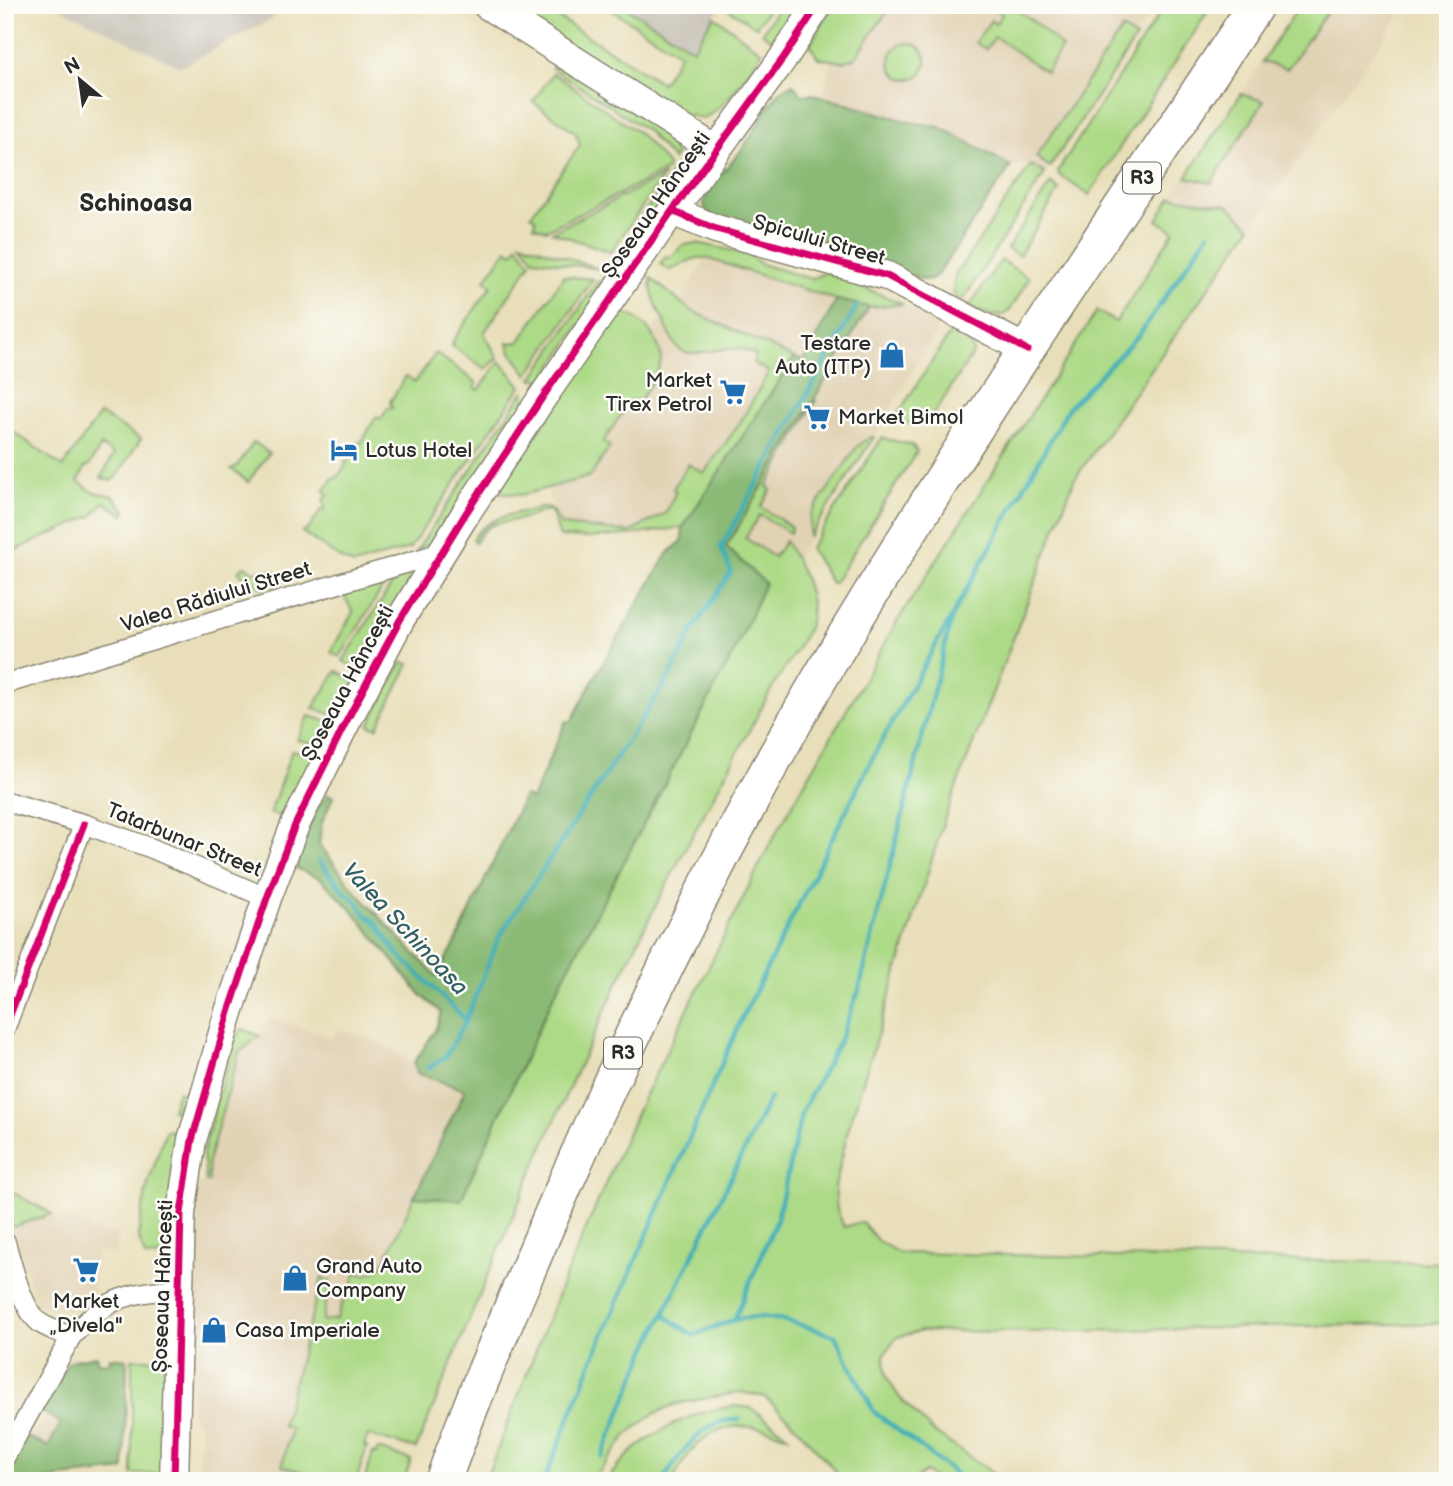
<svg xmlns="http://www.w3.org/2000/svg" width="1453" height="1486" font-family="'Balsamiq Sans',sans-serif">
	<rect width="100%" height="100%" fill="#fdfcf7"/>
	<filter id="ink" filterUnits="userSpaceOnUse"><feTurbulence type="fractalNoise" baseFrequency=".0143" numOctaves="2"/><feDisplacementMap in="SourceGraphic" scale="14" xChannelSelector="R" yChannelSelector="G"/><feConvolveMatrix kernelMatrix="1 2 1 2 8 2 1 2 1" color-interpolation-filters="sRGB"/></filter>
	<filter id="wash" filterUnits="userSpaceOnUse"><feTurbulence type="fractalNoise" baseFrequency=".00686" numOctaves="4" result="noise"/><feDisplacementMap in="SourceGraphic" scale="28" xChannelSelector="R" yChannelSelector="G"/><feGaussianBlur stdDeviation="1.57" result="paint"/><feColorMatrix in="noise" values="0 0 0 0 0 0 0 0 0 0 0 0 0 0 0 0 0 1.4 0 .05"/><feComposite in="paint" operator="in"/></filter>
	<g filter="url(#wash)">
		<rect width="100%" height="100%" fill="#e8dfba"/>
		<!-- built -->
		<path fill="#e1d2b4" d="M892 5H1156L1045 173 1031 165 1011 166 940 127 909 122 823 97 831 60 850 61 861 51Z
			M1332 5H1407L1251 227 1227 205 1171 197 1186 177 1211 183 1264 101 1241 94 1262 62 1287 69Z
			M706 258 837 300 802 362 794 359 683 527 638 534 589 538 560 537 548 488 674 299 680 303Z
			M903 304 941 322 874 437 868 438 857 447 812 514 809 537 796 559 788 547 765 583 726 547 869 307Z
			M270 1018 334 1038 337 1029 370 1038 414 1063 417 1073 465 1090 415 1196 364 1443 359 1458 339 1481H197L201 1427 192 1415 190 1401 196 1184 209 1181 208 1162 239 1052 260 1036Z
			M52 1214 86 1226 94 1231 118 1234 117 1253 97 1252 91 1310 37 1306 12 1227Z
			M45 1414 62 1423 48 1447 31 1439Z"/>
		<!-- industrial -->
		<path fill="#c9c3b8" d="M54 5H268L273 9 270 10 274 18 180 67Z
			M622 5H721L693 49Z"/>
		<!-- green -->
		<path fill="#adda87" stroke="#6c8259" stroke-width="2" d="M506 5H538L662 83 680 54 604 5H622L693 49 714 16 762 52C744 77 729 104 703 119L689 115 686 118Z
			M722 5H771L756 27Z
			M780 5H798L774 41 762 33Z
			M833 5H892L855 58 843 62 818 58 810 45Z
			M997 5C1021 5 1045 32 1062 47L1046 72 995 37 986 49 975 43 991 20 995 24 1002 15 995 9Z
			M1165 5H1212L1089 195 1059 175 1058 171Z
			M1300 5H1332L1287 69 1262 62Z
			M1122 29 1136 38 1050 167 1036 157Z
			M890 61a18 18 0 1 1 36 0a18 18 0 1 1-36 0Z
			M562 64 667 134 665 137 676 154 673 160 646 130 552 68Z
			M553 73 639 133 668 165 667 170 547 230 534 226 536 219 531 215 580 145 576 133 533 102Z
			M1241 94 1264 101 1211 183 1186 177Z
			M683 156 681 176 643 233 635 226Z
			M1031 165 1045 173 963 300H959L953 293 955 275Z
			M664 175 611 252 552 232Z
			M1051 183 1059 190 1019 256 1007 249Z
			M1171 197 1228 205 1251 227 1074 480 945 817 848 1130 835 1187 837 1210 844 1227 862 1222 878 1241 899 1253 1448 1263V1323L1036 1332 922 1331 897 1337 884 1355 886 1376 899 1397 931 1430 1004 1481H939L925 1472 912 1481H844L795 1425 765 1397 741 1392 675 1404 652 1415 628 1434 592 1481H485L562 1284 638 1109 771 842 898 620 1097 311 1116 322 1174 231 1157 220Z
			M521 242 600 269 534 259Z
			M697 243 748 254 761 264 811 279 826 272 903 304 869 307 837 300 706 258C690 256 684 266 670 270L660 264 666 256 670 258 683 245Z
			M518 245 531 263 484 333 498 358 486 369 452 346 454 343 452 342 491 286 485 280 507 249 513 253Z
			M1001 260 1029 278C1007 313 1012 326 969 307Z
			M562 276 593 279 528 375 511 352 508 343 519 342 562 279Z
			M651 278 690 310 794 358 683 527 638 534 589 538 560 537 552 513 548 510C538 513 527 518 516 520 496 523 486 523 475 543L473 539C486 515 523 512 547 507L552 510 561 525 630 532 666 513 676 491 673 489 688 464 704 473 741 421 769 372 753 363 756 355C751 353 745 349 740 349 724 345 692 359 680 350 672 343 668 330 664 321 657 309 650 292 651 278Z
			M598 281 606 286 543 380 532 379Z
			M619 313C640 311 666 347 660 364 656 378 645 391 638 404L631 400 603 442 610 447 592 474 588 477 522 495 497 492Z
			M953 329 969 341 974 352 933 415 906 424 892 423Z
			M436 353 477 383 475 387 479 390 500 361 521 386 410 548 354 565 341 559 302 532 308 530 321 510H325L324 500 328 494 324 491 334 477 337 478 346 464 345 463 359 442 361 443 376 417 381 419 388 408H392L390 402 406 376 415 382Z
			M524 391 526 403 431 545 417 550Z
			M814 400 816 401 767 486 771 490 761 507 788 525 791 528 790 533 760 515 745 538 774 557 785 541C798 562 819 600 809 625 800 649 781 671 769 694 728 771 684 848 645 927 561 1097 488 1273 416 1449L368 1435 364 1446 367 1447 356 1481H308L310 1474 282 1466 291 1429 282 1426 322 1277 331 1282 322 1321 337 1319 342 1303 348 1299 356 1272 365 1275 378 1270 384 1263 414 1197 461 1200 550 1003 736 648 765 583 726 547Z
			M100 414 141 439 115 479 111 481 101 478 114 454 101 446 89 466H86L78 481 93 492 113 496 126 511 124 515 104 502 92 516 5 555V426L63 467Z
			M874 437 809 537 811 514 857 447 868 438Z
			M882 438 912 445 917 451 834 583H831L810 548Z
			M254 442 269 453 248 482 231 469 237 466Z
			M245 566 254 572 271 569 284 577 271 594 238 572 241 568Z
			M401 570H411L414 574 361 672 343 661Z
			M391 574 340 657 331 652 353 612 343 594 335 596 334 592Z
			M402 662 409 664 377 728 369 725Z
			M337 671 356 681 337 716 313 708Z
			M309 716 334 723 322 745 297 740Z
			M292 750 317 755 288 819 270 813Z
			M243 1029 260 1036 239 1052 208 1162 209 1182H206L203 1155 214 1110 236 1037Z
			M178 1091 197 1096 169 1256 145 1257 138 1235 147 1187 166 1130 175 1132 181 1113 172 1110Z
			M5 1188 52 1214 12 1227 5 1208Z
			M132 1359H165V1474H132Z
			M736 1406 751 1408 790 1437C734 1415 699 1425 673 1481H607C634 1439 687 1411 736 1406Z
			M378 1449 411 1460 404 1481H364L373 1453 376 1454Z"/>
		<!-- forest -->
		<path fill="#8aba74" stroke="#5a7250" stroke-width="2" d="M793 84 802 95 813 94 909 122 940 127 1011 166 938 274 931 279 924 280 711 216 704 206C705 188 732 163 743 148 757 129 766 105 783 89 785 88 791 85 793 84Z
			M837 300 869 307 726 547 765 583 736 648 550 1003 461 1200 414 1197 465 1090 417 1073 414 1063 436 1029 441 1012 421 995 351 909 320 878 295 868 298 863 294 862 318 807 328 794 333 797 322 822 319 844 357 893 436 976 455 944 524 796 532 799 566 721 571 722 592 682 667 554 682 541 683 527 794 358 803 361Z
			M97 1356V1362L109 1363 110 1357 127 1359 124 1470 61 1477 49 1481H5L9 1467 26 1436 48 1447 61 1423 39 1410 68 1363 73 1360Z"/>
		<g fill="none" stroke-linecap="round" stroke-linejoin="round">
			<!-- stream -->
			<path stroke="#3daeb6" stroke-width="4.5" d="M319 861 345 892 357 902 365 914 377 923 395 951 466 1020
				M429 1068 446 1056 466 1020 499 937 670 676 693 630 731 572 721 547 857 306
				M664 1315 693 1335C707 1331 720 1324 734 1320 768 1311 804 1326 835 1336L874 1412 965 1481
				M734 1320 777 1219 802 1111 840 1040 859 990 952 617
				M602 1457 646 1350 770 1098
				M544 1481 598 1347 742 1018 875 753 1069 407 1139 335 1209 233
				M663 1481C674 1462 696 1431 717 1423 723 1420 733 1420 740 1419"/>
		</g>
	</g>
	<g filter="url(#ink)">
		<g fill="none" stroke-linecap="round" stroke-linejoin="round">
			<!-- street casing -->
			<g stroke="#8a8572" stroke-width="22">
				<path id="street" d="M5 684 440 553
					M5 801 84 824 151 848 267 898
					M5 1028 84 824
					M5 1241C12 1263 21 1308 40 1323 49 1329 62 1333 71 1337
					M5 1457 71 1337C107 1297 127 1293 178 1289"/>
			</g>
			<!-- secondary casing -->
			<g stroke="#8a8572" stroke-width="31">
				<path id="secondary" d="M487 5 716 150
					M672 211 716 229 887 276 1027 350
					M174 1481 181 1213 192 1140 229 1012 267 898 295 825 346 722 400 620 466 513 542 398 672 211 784 57 818 5"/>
			</g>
			<!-- highway casing -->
			<g stroke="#8a8572" stroke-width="38">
				<path id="highway" d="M443 1481C472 1398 508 1317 542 1237 629 1034 726 835 839 646 970 427 1116 218 1256 5"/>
			</g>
			<!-- street -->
			<use href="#street" stroke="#fff" stroke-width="19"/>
			<!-- secondary -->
			<use href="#secondary" stroke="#fff" stroke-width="28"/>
			<!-- highway -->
			<use href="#highway" stroke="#fff" stroke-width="35"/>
			<!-- cycleway casing -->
			<g stroke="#fdfcf7" stroke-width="11">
				<path id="cycleway" d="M672 211 716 229 887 276 1027 350
					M5 1028 84 824
					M174 1481 181 1213 192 1140 229 1012 267 898 295 825 346 722 400 620 466 513 542 398 672 211 784 57 818 5"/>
			</g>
			<!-- cycleway -->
			<use href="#cycleway" stroke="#d6006c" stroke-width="7"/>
		</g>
	</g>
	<!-- icons -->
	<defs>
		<g id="shop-bare" transform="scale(2.1)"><path d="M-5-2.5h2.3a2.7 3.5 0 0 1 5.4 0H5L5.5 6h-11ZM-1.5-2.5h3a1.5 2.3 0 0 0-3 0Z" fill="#1f6fb2" stroke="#fdfcf7" stroke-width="2.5" paint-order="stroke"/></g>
		<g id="supermarket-bare" transform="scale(2.1)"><path d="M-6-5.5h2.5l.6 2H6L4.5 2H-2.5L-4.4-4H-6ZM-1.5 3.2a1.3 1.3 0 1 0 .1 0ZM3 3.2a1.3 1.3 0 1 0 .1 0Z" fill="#1f6fb2" stroke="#fdfcf7" stroke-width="2.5" paint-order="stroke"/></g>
		<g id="hotel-bare" transform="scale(2.1)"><path d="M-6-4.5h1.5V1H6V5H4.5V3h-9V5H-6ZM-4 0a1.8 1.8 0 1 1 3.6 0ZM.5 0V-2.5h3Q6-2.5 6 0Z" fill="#1f6fb2" stroke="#fdfcf7" stroke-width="2.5" paint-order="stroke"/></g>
	</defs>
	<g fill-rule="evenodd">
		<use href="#shop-bare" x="892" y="355"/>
		<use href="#supermarket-bare" x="733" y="392"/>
		<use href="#supermarket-bare" x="817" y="417"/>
		<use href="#hotel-bare" x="344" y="450"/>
		<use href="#supermarket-bare" x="86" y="1270"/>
		<use href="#shop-bare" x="295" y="1278"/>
		<use href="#shop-bare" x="214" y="1330"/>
	</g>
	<g text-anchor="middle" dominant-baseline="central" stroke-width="5" stroke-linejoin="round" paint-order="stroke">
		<!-- shield labels -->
		<g fill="#fdfcf7" stroke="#6a6a68" stroke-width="2">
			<rect x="1123" y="162.5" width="38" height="31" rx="5"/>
			<rect x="604" y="1037.5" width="38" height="31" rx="5"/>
		</g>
		<g font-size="19" font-weight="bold" fill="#2b2b2b">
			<text x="1142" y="178">R3</text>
			<text x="623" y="1053">R3</text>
		</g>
		<!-- street labels -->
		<g font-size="21" fill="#2b2b2b" stroke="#fdfcf7">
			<text transform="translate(656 205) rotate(-55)">Șoseaua Hâncești</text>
			<text transform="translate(819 240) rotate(16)">Spicului Street</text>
			<text transform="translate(216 597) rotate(-17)">Valea Rădiului Street</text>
			<text transform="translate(348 683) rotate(-62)">Șoseaua Hâncești</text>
			<text transform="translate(184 840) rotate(22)">Tatarbunar Street</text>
			<text transform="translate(163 1286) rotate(-88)">Șoseaua Hâncești</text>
		</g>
		<!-- poi labels -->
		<g font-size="21" fill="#2b2b2b" stroke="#fdfcf7" text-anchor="start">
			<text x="871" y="343" text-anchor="end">Testare<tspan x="871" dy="24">Auto (ITP)</tspan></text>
			<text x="712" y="380" text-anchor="end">Market<tspan x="712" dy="24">Tirex Petrol</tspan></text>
			<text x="838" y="417">Market Bimol</text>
			<text x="365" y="450">Lotus Hotel</text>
			<text x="316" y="1266">Grand Auto<tspan x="316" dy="24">Company</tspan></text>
			<text x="86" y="1301" text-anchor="middle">Market<tspan x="86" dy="24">„Divela"</tspan></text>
			<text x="235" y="1330">Casa Imperiale</text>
		</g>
		<!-- water labels -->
		<g font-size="23" font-style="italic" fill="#325f63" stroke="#fdfcf7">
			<text transform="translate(405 929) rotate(47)">Valea Schinoasa</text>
		</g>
		<!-- quarter labels -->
		<g font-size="24" font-weight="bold" fill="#2b2b2b" stroke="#fdfcf7">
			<text x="136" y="203">Schinoasa</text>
		</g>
	</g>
	<!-- margin -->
	<rect width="1453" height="1486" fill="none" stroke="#fdfcf7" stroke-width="28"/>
	<!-- north arrow -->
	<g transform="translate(80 80) rotate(331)" stroke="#fdfcf7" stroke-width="5" paint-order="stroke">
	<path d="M0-5L12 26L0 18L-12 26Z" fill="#2b2b2b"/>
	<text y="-10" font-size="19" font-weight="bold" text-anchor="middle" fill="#2b2b2b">N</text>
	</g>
</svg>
